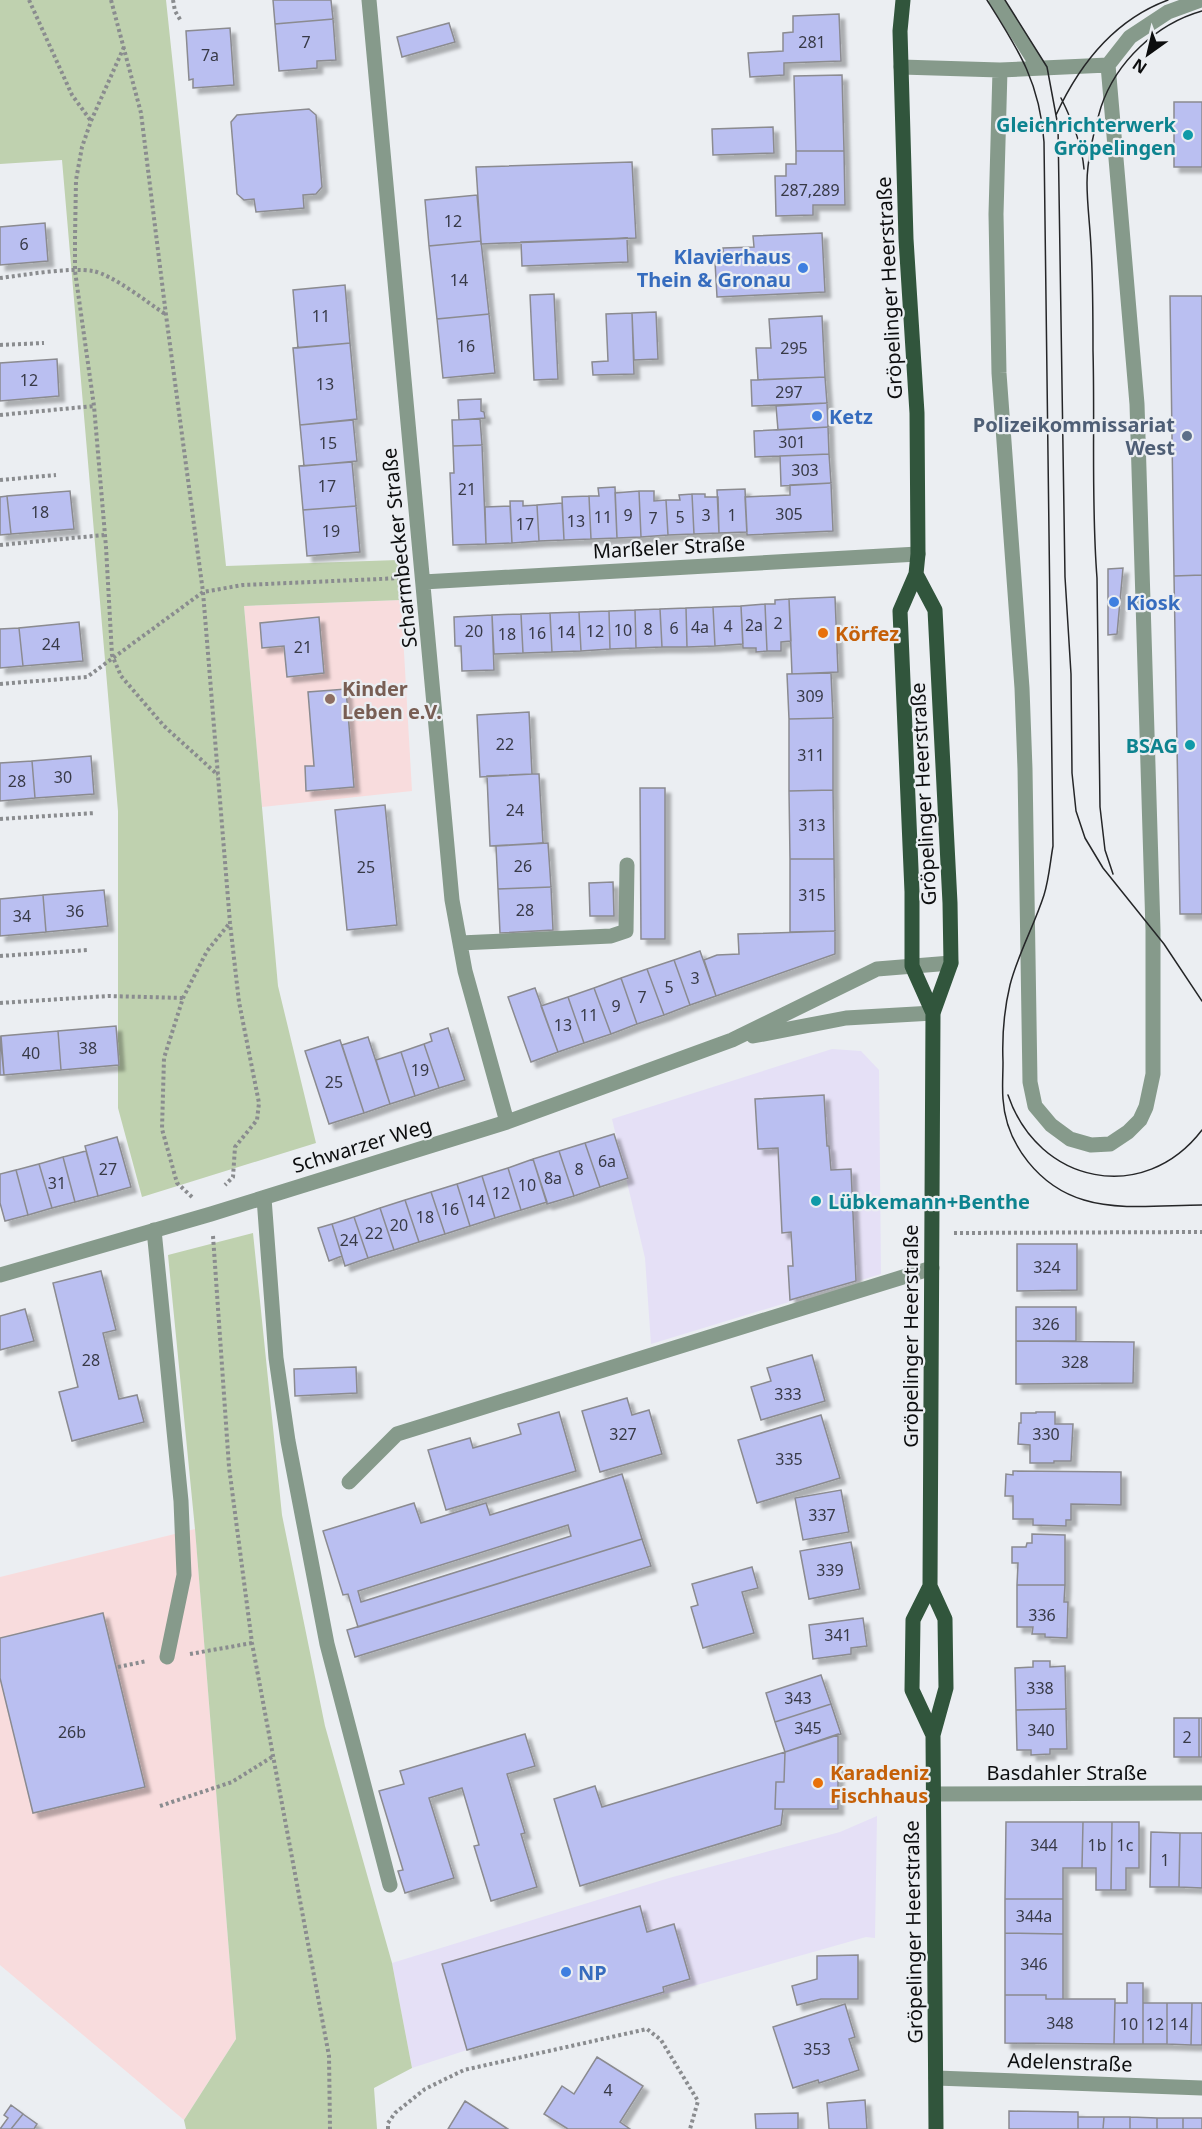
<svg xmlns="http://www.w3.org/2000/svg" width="1202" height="2129" font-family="'Noto Sans',sans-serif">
	<defs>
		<filter id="shadow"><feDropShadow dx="5.5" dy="5.5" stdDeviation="1.5" flood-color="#0004"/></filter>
	</defs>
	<rect width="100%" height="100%" fill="#ebeef2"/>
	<!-- commercial -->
	<path fill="#e5e0f6" d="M832 1049 861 1051 879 1070 881 1274 651 1344 645 1258 612 1119Z
		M877 1816 875 1938 866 1937 467 2050 412 2068 392 1963 669 1878 840 1832Z"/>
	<!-- education -->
	<path fill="#f8dcdd" d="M401 600 412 791 262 807 244 606Z
		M195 1529 236 2039 184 2120 0 1965V1577Z"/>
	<!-- green -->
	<path fill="#bfd1af" d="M0 0H166L226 566 398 560 401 600 244 606 278 986 316 1143 142 1197 118 1108V811L62 160 0 164Z
		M253 1233 282 1515 325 1726 392 1963 412 2068 374 2088 377 2129H186L184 2120 236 2039 195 1529 168 1255Z"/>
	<!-- building -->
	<path fill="#babff1" stroke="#8b8b90" stroke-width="1.5" fill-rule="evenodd" filter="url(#shadow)" d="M273 0H331L333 19 275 24Z
		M839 14 841 61 784 63V75L750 77 748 53 783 51V33L793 32V16Z
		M333 19 336 60 317 61V68L279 71 275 24Z
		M449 23 455 42 402 57 397 37Z
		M230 28 234 85 193 88V79L189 80 186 31Z
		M842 75 844 151H796L794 76Z
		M1174 102H1202V167H1174Z
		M309 109 316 115 322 187 316 194 303 195 304 208 256 212 254 199 244 200 237 194 231 122 237 115Z
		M773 127 774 153 713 155 712 129Z
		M796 151H844L845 205H813V215L776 216 775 176H786V164H796Z
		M632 162 636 238 481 244 476 167Z
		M477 195 481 241 429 246 425 200Z
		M45 223 48 261 0 265V227Z
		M822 233 825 292 717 297 715 262 723 261V248L754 247 753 236Z
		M627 238 628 262 522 266 521 242Z
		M481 241 489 314 437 319 429 246Z
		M345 285 350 343 298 348 293 290Z
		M554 294 558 379 534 380 530 295Z
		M1170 296H1202V575L1174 576Z
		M656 312 658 359 634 360 632 313Z
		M632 313 634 374 593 375 592 362 608 361 606 314Z
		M489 314 495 373 443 378 437 319Z
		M822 316 825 377 758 380 756 348H771L769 319Z
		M350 343 357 419 300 425 293 348Z
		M57 359 59 396 0 401V363Z
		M825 377 827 403 752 406 751 380Z
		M481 399V411L484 412 485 418 459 420 458 400Z
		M827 403 828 427 778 430 776 406Z
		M480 419 482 445 453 446 452 420Z
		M353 420 357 461 304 466 300 425Z
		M828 427 829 454 755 457 754 431Z
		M482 445 486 544 453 545 450 473H454L453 446Z
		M829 454 831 483 781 486 780 456Z
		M352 462 356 506 303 510 299 466Z
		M831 483 833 531 747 535 745 497 790 495V485Z
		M615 487 617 538 591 539 589 496H599L598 488Z
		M745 489 747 532 719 533 717 490Z
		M70 491 74 529 11 534 7 496Z
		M639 491H654V501L666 500 668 535 641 537Z
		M639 491 641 537 617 538 615 493Z
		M692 494H705V497H718L719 533 694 534Z
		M692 494 694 534 668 535 666 500H680L679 495Z
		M7 496 11 534 0 535V497Z
		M589 496 591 539 564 540 562 497Z
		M510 501H523V506L537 505 539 541 512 543Z
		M562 503 564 540 539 541 537 505Z
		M356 506 360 552 307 556 303 510Z
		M510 506 512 543 486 544 485 507Z
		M1123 568 1117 634 1108 635V569Z
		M1202 575V914H1180L1174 576Z
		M835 597 838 672 792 674 789 599Z
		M789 599 791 641 781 642V651H767L765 604H775V600Z
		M765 604 767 651 756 652V648H743L741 606Z
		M741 606 743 644 715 646 713 607Z
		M713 607 715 646 687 647 686 608Z
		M686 608 687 647H662L660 609Z
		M660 609 662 647 636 648 635 610Z
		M635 610 636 648 610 649 609 611Z
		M609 611 610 649 581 651 579 612Z
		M579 612 581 651 552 652 550 613Z
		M550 613 552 652 523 653 521 614Z
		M521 614 523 653 494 654 492 615Z
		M492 615 494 670 462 671 461 646H455L454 617Z
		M319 617 324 673 287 677 284 646 262 648 260 623Z
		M79 622 83 661 23 666 19 628Z
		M19 628 23 666 0 668V629Z
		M831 673 833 718 789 719 787 674Z
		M346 689 354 787 306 791 305 766H314L308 692Z
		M529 712 532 774 480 777 477 715Z
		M833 718V790L789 791V719Z
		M91 756 94 794 35 798 32 761Z
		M32 761 35 798 0 801V763Z
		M532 774H539L543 843 490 846 487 776Z
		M640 788H665V939H641Z
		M833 790 834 859H790L789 791Z
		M385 805 397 925 347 930 335 810Z
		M548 843 551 887 498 889 496 846Z
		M790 859H834L835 931 790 932Z
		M613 882 614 916H590L589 883Z
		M551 887 553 930 500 933 498 889Z
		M104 890 108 926 46 932 43 895Z
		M43 895 46 932 0 936V899Z
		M835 931V954L716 996 704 960 717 955 739 954 738 934Z
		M700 951 716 996 690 1005 674 960Z
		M674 960 690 1005 664 1015 647 969Z
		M647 969 664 1015 637 1024 621 978Z
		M621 978 637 1024 611 1034 594 988Z
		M535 988 558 1052 531 1062 508 997Z
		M594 988 611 1034 584 1043 568 997Z
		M568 997 584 1043 558 1052 541 1006Z
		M116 1026 119 1065 61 1070 58 1031Z
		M448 1028 465 1080 439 1088 424 1044 432 1041 430 1034Z
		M58 1031 61 1070 4 1075 1 1036Z
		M0 1036 4 1075H0Z
		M368 1037 390 1104 364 1113 342 1045Z
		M340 1040 364 1113 329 1124 305 1051Z
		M424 1044 439 1088 415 1096 401 1052Z
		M401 1052 415 1096 390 1104 376 1060Z
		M824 1095 827 1146H829L831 1170 851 1169 856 1281 790 1300 788 1266H793L791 1232 782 1233 778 1148 758 1149 755 1099Z
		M614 1134 628 1178 600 1187 585 1143Z
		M117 1137 131 1187 98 1196 85 1146Z
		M585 1143 600 1187 574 1196 559 1151Z
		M86 1151 98 1196 75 1202 63 1157Z
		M559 1151 574 1196 547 1204 533 1159Z
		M63 1157 75 1202 52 1208 39 1164Z
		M533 1159 547 1202 521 1210 508 1168Z
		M39 1164 52 1208 28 1215 16 1170Z
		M508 1168 521 1210 495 1218 482 1176Z
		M16 1170 28 1215 5 1221 0 1203V1174Z
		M482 1176 495 1218 470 1226 457 1184Z
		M457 1184 470 1226 445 1234 431 1192Z
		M431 1192 445 1234 419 1242 405 1200Z
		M405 1200 419 1242 394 1250 380 1208Z
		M380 1208 394 1250 368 1258 354 1217Z
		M354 1217 368 1258 345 1266 332 1224Z
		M332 1224 342 1256 329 1261 318 1228Z
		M1017 1244H1077V1290L1017 1291Z
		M101 1271 116 1330 103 1333 119 1399 137 1395 144 1422 72 1441 59 1392 78 1387 53 1283Z
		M1016 1307H1076V1341H1016Z
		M25 1309 34 1341 0 1350V1316Z
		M1016 1341 1134 1342 1133 1383 1016 1384Z
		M812 1355 825 1401 761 1420 751 1387 771 1381 767 1368Z
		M356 1367 357 1393 295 1396 294 1369Z
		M627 1398 632 1415 649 1410 662 1454 600 1472 582 1411Z
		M559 1412 576 1471 446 1510 428 1450 470 1438 473 1448 521 1434 518 1424Z
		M1036 1412H1055V1424H1073L1071 1461H1054V1463H1030V1445L1018 1444 1019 1423H1021V1413H1036Z
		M821 1415 840 1478 757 1503 738 1440Z
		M1013 1471 1121 1472V1505L1071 1504V1520H1066V1526L1033 1525V1519H1013V1496H1005L1006 1474 1013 1475Z
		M622 1474 642 1539 358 1627 348 1594 343 1595 323 1531 414 1503 421 1523 486 1503 490 1515ZM568 1525 571 1536 361 1602 358 1591Z
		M841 1490 849 1532 803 1540 795 1498Z
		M1032 1534 1065 1535V1585H1017L1018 1563H1012V1547H1026L1027 1543H1032Z
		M642 1539 651 1566 355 1657 347 1630Z
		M851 1542 860 1589 809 1599 800 1551Z
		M752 1567 758 1588 742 1592 754 1633 703 1648 691 1607 698 1605 692 1584Z
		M1017 1585H1065L1064 1602H1068L1067 1638 1045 1637V1634H1032L1033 1627H1017Z
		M103 1613 145 1787 33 1813 0 1678V1638Z
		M863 1618 867 1646 851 1648V1654L813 1659 809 1625Z
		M1033 1661H1050V1667L1065 1666 1066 1709 1016 1710 1015 1668 1033 1667Z
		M821 1675 831 1704 775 1722 766 1693Z
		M831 1704 841 1734 785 1752 775 1722Z
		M1066 1709 1067 1749H1050V1754L1031 1755V1750H1017L1016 1710Z
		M1174 1718H1199V1757H1174Z
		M1199 1718H1202V1757H1199Z
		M525 1734 535 1766 507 1774 525 1833 521 1834 537 1887 491 1901 474 1846 479 1845 462 1788 429 1798 454 1878 405 1893 398 1871 403 1870 379 1791 404 1784 400 1771Z
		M838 1734V1809H775L776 1782H784L785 1752Z
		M785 1752 784 1782H776L775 1809H783L781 1825 580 1886 554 1799 595 1786 602 1807Z
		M1006 1822H1083L1082 1868H1063V1899H1005Z
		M1083 1822H1112L1111 1890H1096V1868H1082Z
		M1112 1822H1139V1868H1126V1890H1111Z
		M1151 1832 1180 1833 1179 1887H1150Z
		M1180 1833H1202V1888L1179 1887Z
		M1005 1899H1063V1934L1005 1933Z
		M640 1906 647 1932 674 1924 690 1979 663 1987 664 1992 467 2050 442 1964Z
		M1005 1933 1063 1934V1999H1046V1995H1005Z
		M858 1955V1999H821L797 2005 792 1986 817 1979V1956Z
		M1127 1983H1143V2044H1114L1115 2003H1127Z
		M1005 1995H1046V1999H1115L1114 2044 1005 2043Z
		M1143 2003H1167V2044H1143Z
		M1167 2003H1192L1191 2045 1167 2044Z
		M1192 2003H1202V2045H1191Z
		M845 2004 855 2037 849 2039 859 2070 819 2083 818 2080 793 2088 773 2027Z
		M597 2057 643 2086 620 2122 630 2129H568L544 2114 562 2086 574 2094Z
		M865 2100 867 2129H829L827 2103Z
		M465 2101 508 2129H448Z
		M11 2105 23 2114 11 2129H0L8 2118 4 2115Z
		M1009 2111 1078 2112V2129H1009Z
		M798 2113V2129H756L755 2114Z
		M23 2114 37 2124 34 2129H11Z
		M1078 2117H1104L1103 2129H1078Z
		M1104 2117H1130V2129H1103Z
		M1130 2117 1157 2118V2129H1130Z
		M1157 2118H1183V2129H1157Z
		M1183 2118H1202V2129H1183Z"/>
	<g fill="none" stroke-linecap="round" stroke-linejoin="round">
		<!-- path -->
		<path stroke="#8a8c8f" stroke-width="4" stroke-dasharray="3 3" stroke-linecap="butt" d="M29 0 72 95 91 121
			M111 0 141 113 166 315 203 592 230 923 239 1002 259 1103 257 1120 235 1147 233 1177 225 1185
			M173 0 175 11 181 21
			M124 47 91 121 82 147 76 180 75 238V271L94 406 106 547 112 655 121 676 164 726 218 775
			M0 278C25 275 69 267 93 271 113 275 147 302 165 314
			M0 345 44 343
			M0 415 94 406
			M0 480 56 475
			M0 545 104 535
			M0 684 87 677 203 592 243 585 402 578
			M0 819 95 813
			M0 956 88 950
			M0 1003 108 996 183 998
			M192 1197 177 1183 162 1129 164 1058 183 998 207 951 229 924
			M954 1233 1202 1232
			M213 1236 229 1467 252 1643 329 2056 330 2129
			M190 1654 252 1643
			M118 1667 147 1661
			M160 1806 232 1782 272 1757
			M388 2129V2123L395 2113 425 2089 464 2070 647 2029 661 2040 698 2101 690 2129"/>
		<!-- minor -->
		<path stroke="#869a8b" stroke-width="15" d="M369 0 452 900 465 971 507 1122
			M996 0 1039 68
			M901 67 1000 70 1108 65
			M1000 70 996 214 999 373 1022 688 1025 769 1030 1082 1035 1106 1051 1125 1070 1139 1091 1145 1110 1144 1128 1132 1140 1120 1146 1107 1153 1074V930L1137 404 1108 65 1130 37 1168 12 1201 0
			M423 582 918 554
			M460 943 611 936 626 931 627 865
			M753 1036 846 1018 933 1013
			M264 1198 276 1358 288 1441 327 1644 390 1885
			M154 1230 181 1501 184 1575 167 1657
			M0 1275 211 1214 507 1122 732 1040 877 969 951 963
			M349 1482 397 1434 932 1268
			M933 1794 1202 1793
			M936 2078 1202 2088"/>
		<!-- major -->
		<path stroke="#31553c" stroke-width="15" d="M903 0 900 31 906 239 917 413 918 554 916 574 900 611 912 892V966L933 1013
			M916 574 935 610 950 903 951 963 933 1013 930 1586 945 1619 946 1688 933 1735 936 2129
			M930 1586 913 1620 912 1690 933 1735"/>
		<!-- tram -->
		<path stroke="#252628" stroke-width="1.5" d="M987 0C1018 49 1040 82 1044 142L1053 846C1050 863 1049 879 1044 895 1034 926 1018 954 1010 985 1004 1010 1002 1037 1003 1062 1003 1075 1002 1087 1003 1099 1006 1145 1040 1187 1084 1200 1119 1211 1165 1205 1202 1205
			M1005 0 1047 67 1058 126 1065 577 1071 674 1072 773 1076 811 1085 838 1103 868 1164 944 1202 1001
			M1061 98C1072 120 1082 144 1084 169
			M1056 115C1079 65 1114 20 1168 0
			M1113 874 1105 850 1100 807 1097 578C1091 502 1095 426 1093 351 1093 316 1093 281 1091 247 1090 225 1087 204 1087 183 1087 161 1094 129 1101 107 1116 62 1156 24 1202 11
			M1008 1095C1038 1184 1144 1206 1202 1130"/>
	</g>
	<!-- markers -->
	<g fill="#0f9aa8" stroke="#ebeef2" stroke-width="2">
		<circle cx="1188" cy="135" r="6"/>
		<circle cx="1190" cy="745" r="6"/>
		<circle cx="816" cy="1201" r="6"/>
	</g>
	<g fill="#3f7fe0" stroke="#ebeef2" stroke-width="2">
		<circle cx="803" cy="268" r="6"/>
		<circle cx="817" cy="416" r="6"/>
		<circle cx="1114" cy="602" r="6"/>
		<circle cx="566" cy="1972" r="6"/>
	</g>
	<circle fill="#5c6f8a" stroke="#ebeef2" stroke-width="2" cx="1187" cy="436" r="6"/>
	<g fill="#e8710a" stroke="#ebeef2" stroke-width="2">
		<circle cx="823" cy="633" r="6"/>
		<circle cx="818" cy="1783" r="6"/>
	</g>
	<circle fill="#8d6e63" stroke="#ebeef2" stroke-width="2" cx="330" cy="699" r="6"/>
	<g text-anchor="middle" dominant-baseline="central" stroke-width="4.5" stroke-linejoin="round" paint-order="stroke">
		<!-- number labels -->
		<g font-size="16" fill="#383a47">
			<text x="306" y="42">7</text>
			<text x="812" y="42">281</text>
			<text x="210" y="55">7a</text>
			<text x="810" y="190">287,289</text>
			<text x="453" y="221">12</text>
			<text x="24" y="244">6</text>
			<text x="459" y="280">14</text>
			<text x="321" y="316">11</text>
			<text x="466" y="346">16</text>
			<text x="794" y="348">295</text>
			<text x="29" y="380">12</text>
			<text x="325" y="384">13</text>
			<text x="789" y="392">297</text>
			<text x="792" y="442">301</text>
			<text x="328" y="443">15</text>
			<text x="805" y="470">303</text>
			<text x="327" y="486">17</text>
			<text x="467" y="489">21</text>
			<text x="40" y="512">18</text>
			<text x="789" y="514">305</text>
			<text x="628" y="515">9</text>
			<text x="706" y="515">3</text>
			<text x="732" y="515">1</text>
			<text x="603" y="517">11</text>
			<text x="680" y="517">5</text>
			<text x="653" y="518">7</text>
			<text x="576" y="521">13</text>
			<text x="525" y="524">17</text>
			<text x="331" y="531">19</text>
			<text x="778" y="623">2</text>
			<text x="754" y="625">2a</text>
			<text x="728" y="626">4</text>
			<text x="700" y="627">4a</text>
			<text x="674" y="628">6</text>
			<text x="648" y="629">8</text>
			<text x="623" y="630">10</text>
			<text x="474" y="631">20</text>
			<text x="595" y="631">12</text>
			<text x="566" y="632">14</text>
			<text x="537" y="633">16</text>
			<text x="507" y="634">18</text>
			<text x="51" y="644">24</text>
			<text x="303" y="647">21</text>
			<text x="810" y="696">309</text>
			<text x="505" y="744">22</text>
			<text x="811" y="755">311</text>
			<text x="63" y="777">30</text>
			<text x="17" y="781">28</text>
			<text x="515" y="810">24</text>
			<text x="812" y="825">313</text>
			<text x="523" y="866">26</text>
			<text x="366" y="867">25</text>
			<text x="812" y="895">315</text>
			<text x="525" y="910">28</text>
			<text x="75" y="911">36</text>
			<text x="22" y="916">34</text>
			<text x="695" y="978">3</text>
			<text x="669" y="987">5</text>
			<text x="642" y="997">7</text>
			<text x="616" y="1006">9</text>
			<text x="589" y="1015">11</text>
			<text x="563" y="1025">13</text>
			<text x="88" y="1048">38</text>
			<text x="31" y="1053">40</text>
			<text x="420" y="1070">19</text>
			<text x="334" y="1082">25</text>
			<text x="607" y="1161">6a</text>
			<text x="108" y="1169">27</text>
			<text x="579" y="1169">8</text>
			<text x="553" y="1178">8a</text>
			<text x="57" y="1183">31</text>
			<text x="527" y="1185">10</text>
			<text x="501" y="1193">12</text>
			<text x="476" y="1201">14</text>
			<text x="450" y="1209">16</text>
			<text x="425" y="1217">18</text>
			<text x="399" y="1225">20</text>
			<text x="374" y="1233">22</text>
			<text x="349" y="1240">24</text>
			<text x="1047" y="1267">324</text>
			<text x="1046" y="1324">326</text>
			<text x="91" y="1360">28</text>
			<text x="1075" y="1362">328</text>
			<text x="788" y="1394">333</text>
			<text x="623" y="1434">327</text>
			<text x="1046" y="1434">330</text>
			<text x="789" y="1459">335</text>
			<text x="822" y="1515">337</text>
			<text x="830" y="1570">339</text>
			<text x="1042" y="1615">336</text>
			<text x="838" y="1635">341</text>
			<text x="1040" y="1688">338</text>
			<text x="798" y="1698">343</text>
			<text x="808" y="1728">345</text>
			<text x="1041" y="1730">340</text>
			<text x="72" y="1732">26b</text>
			<text x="1187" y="1737">2</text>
			<text x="1044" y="1845">344</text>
			<text x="1097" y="1845">1b</text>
			<text x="1125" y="1845">1c</text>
			<text x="1165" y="1860">1</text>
			<text x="1034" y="1916">344a</text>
			<text x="1034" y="1964">346</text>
			<text x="1060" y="2023">348</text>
			<text x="1129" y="2024">10</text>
			<text x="1155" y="2024">12</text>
			<text x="1179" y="2024">14</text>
			<text x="817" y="2049">353</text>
			<text x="608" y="2090">4</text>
		</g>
		<!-- culture labels -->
		<g font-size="20" font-weight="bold" fill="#0d838f" stroke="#ebeef2" text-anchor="end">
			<text x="1176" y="124">Gleichrichterwerk<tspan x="1176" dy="23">Gröpelingen</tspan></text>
			<text x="1178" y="745">BSAG</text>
			<text x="828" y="1201" text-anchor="start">Lübkemann+Benthe</text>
		</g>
		<!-- shop labels -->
		<g font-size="20" font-weight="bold" fill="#366cbe" stroke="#ebeef2" text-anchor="start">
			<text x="791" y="256" text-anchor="end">Klavierhaus<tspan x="791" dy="23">Thein &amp; Gronau</tspan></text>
			<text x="829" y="416">Ketz</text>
			<text x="1126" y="602">Kiosk</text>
			<text x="578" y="1972">NP</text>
		</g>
		<!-- street labels -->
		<g font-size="20" fill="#0c0d0e" stroke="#ebeef2">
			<text transform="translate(889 288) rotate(-93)">Gröpelinger Heerstraße</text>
			<text transform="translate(669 547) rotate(-3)">Marßeler Straße</text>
			<text transform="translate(399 548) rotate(-96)">Scharmbecker Straße</text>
			<text transform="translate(923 794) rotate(-93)">Gröpelinger Heerstraße</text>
			<text transform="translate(362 1145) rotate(-17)">Schwarzer Weg</text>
			<text transform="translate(910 1336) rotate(-90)">Gröpelinger Heerstraße</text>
			<text x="1067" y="1772">Basdahler Straße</text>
			<text transform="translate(913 1932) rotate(-91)">Gröpelinger Heerstraße</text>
			<text transform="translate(1070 2062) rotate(2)">Adelenstraße</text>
		</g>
		<!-- service labels -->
		<g font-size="20" font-weight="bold" fill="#4e5e75" stroke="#ebeef2" text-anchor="end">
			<text x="1175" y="424">Polizeikommissariat<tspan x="1175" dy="23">West</tspan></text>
		</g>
		<!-- food labels -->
		<g font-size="20" font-weight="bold" fill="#c56008" stroke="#ebeef2" text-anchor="start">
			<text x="835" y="633">Körfez</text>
			<text x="830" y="1772">Karadeniz<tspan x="830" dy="23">Fischhaus</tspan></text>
		</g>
		<!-- education labels -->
		<g font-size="20" font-weight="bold" fill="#785e54" stroke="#ebeef2" text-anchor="start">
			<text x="342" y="688">Kinder<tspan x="342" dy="23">Leben e.V.</tspan></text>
		</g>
	</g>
	<!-- north arrow -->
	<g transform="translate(1148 54) rotate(214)" stroke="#ebeef2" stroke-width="4.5" paint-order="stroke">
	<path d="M0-4.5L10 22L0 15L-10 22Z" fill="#0c0d0e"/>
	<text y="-9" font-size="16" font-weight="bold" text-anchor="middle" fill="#0c0d0e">N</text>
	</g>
</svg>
